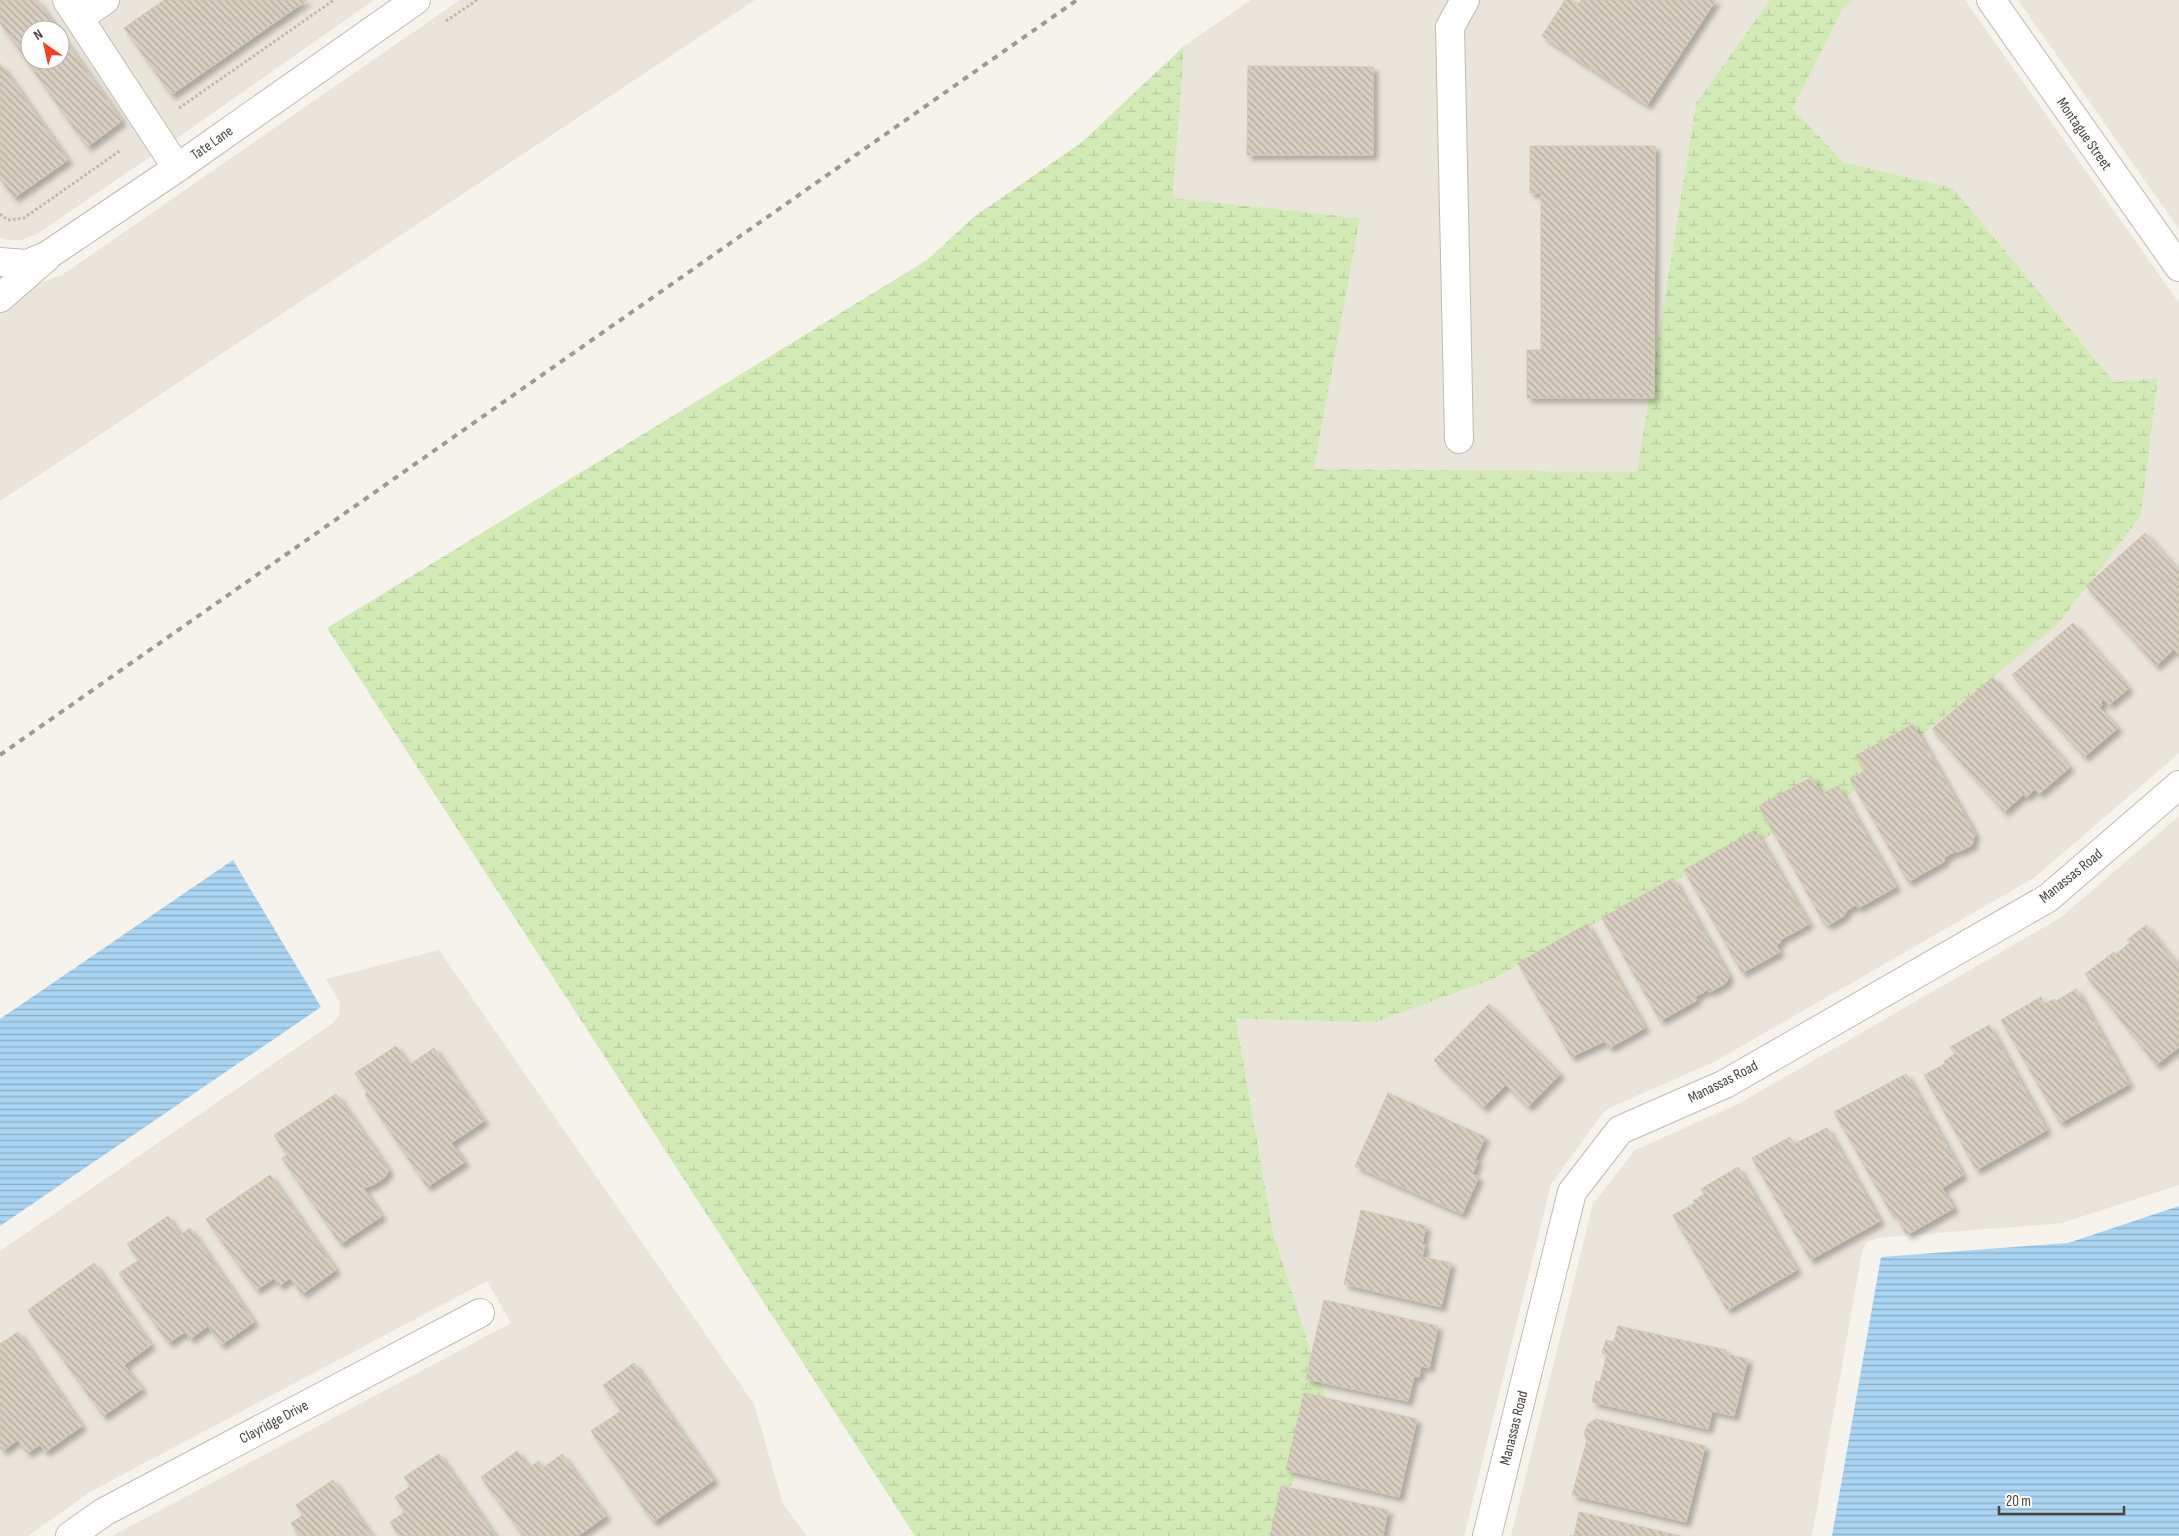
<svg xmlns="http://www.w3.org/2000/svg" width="2179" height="1536" font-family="'Sofia Sans Condensed',sans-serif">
	<defs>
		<pattern id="wetland-marsh" width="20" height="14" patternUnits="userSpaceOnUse" patternTransform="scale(1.25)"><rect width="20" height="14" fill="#d2eab5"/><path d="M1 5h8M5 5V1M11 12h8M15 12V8" fill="none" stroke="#b6ca9c"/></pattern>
		<pattern id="water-rules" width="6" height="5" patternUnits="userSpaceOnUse" patternTransform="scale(1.25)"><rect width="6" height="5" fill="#a9d4f2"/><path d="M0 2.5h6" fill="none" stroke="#8caec5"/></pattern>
		<pattern id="building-back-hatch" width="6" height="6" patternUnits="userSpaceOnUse" patternTransform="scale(1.25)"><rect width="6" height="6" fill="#d8cfc1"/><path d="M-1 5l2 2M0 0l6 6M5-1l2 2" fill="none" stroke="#b1aa9e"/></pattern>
		<filter id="shadow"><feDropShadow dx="4.5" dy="4.5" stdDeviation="2.5" flood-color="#0004"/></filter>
	</defs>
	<rect width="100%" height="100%" fill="#f6f3ec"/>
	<!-- residential -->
	<path fill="#eae5da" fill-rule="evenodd" d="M0 0H374L163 148 37 234 21 240H6L0 237ZM30 30H60V60H30Z
		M460 0H755L0 501V285L29 287 62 275Z
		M1251 0H1770L1696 103 1637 472 1314 469 1360 218 1173 198 1184 46Z
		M1853 0H1965L2179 303V753L2034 878 1714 1062 1609 1108 1602 1114 1551 1184 1464 1536H1268L1328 1405 1273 1233 1236 1019 1376 1022 1491 980 2058 624 2141 516 2158 378 2114 382 1953 188 1843 162 1793 108 1842 10Z
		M2018 0H2179V229Z
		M2179 816V1185L2062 1223 1877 1238 1867 1242 1862 1252 1812 1536H1511L1593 1204 1635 1150 1738 1104 2060 918Z
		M439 950 754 1404 783 1504 807 1536H112L511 1323 487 1281 90 1492 28 1536H0V1251L333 1023 339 1015 340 1003 326 979Z"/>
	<!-- wetland -->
	<path fill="url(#wetland-marsh)" d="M1770 0H1853L1842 10 1793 108 1843 162 1953 188 2114 382 2158 378 2141 516 2058 624 1840 802 1663 886 1491 980 1376 1022 1236 1019 1273 1233 1328 1405 1268 1536H915L327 628 927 260 975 216 1081 143 1184 46 1173 198 1360 218 1314 469 1637 472 1696 103Z"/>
	<!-- water -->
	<path fill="url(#water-rules)" d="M233 860 321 1007 0 1226V1019Z
		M2179 1206V1536H1832L1881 1257 2068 1243Z"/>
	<!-- building -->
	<path fill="url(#building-back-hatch)" stroke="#d3c7b4" filter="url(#shadow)" d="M0 0H37L58 30H30V60H60V33L122 121 87 147 0 23Z
		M164 0H307L171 95 124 28Z
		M1565 0H1572L1579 4 1581 0H1716L1647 105 1542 36Z
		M0 63 68 160 14 198 0 179Z
		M1248 66 1373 67V155H1247Z
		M1530 146H1655L1654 398H1527V350H1541V193H1530Z
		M2145 533 2179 571V655L2174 649 2156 666 2086 586Z
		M2073 623 2129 688 2109 705 2104 699 2101 702 2102 705 2099 707 2118 728 2084 757 2012 675Z
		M1993 677 2070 767 2039 794 2035 789 2026 797 2024 794 2004 812 1932 729Z
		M1913 724 1975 834 1972 845 1958 852 1955 851 1944 858 1945 861 1908 882 1850 779 1865 771 1856 756Z
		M1812 777 1821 794 1838 786 1896 887 1858 908 1856 905 1846 911 1845 915 1829 925 1823 922 1759 806Z
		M1755 830 1809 924 1780 940 1781 942 1776 945 1780 952 1742 973 1684 870Z
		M1673 878 1729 976 1726 983 1710 992 1707 990 1695 997 1697 1000 1660 1021 1602 918Z
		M1587 924 1645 1028 1609 1048 1605 1041 1571 1057 1518 963Z
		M2146 925 2179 967V1047L2156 1065 2085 974 2114 952 2116 954 2130 943 2127 940Z
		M2076 989 2129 1084 2060 1123 2001 1020 2041 997 2044 1004 2055 999 2056 1001Z
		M1489 1004 1560 1074 1528 1107 1506 1085 1483 1108 1434 1060Z
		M1989 1025 2047 1130 1976 1170 1924 1075 1945 1064 1944 1061 1955 1054 1950 1047Z
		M396 1046 409 1065 434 1048 484 1121 451 1143 465 1162 427 1187 365 1094 368 1092 355 1073Z
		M1906 1074 1963 1175 1942 1188 1954 1208 1907 1235 1894 1213 1892 1215 1834 1112Z
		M1388 1093 1485 1137 1475 1160 1478 1161 1472 1174 1479 1177 1462 1214 1355 1166Z
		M336 1094 389 1170 385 1177 373 1185 363 1188 382 1216 340 1244 282 1158 287 1155 274 1135Z
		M1827 1128 1880 1221 1810 1260 1752 1158 1790 1137 1794 1144Z
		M1738 1167 1797 1270 1727 1310 1673 1215 1695 1203 1693 1201 1704 1194 1701 1189Z
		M270 1175 336 1270 302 1294 290 1278 279 1286 274 1278 256 1290 206 1219Z
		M1361 1210 1426 1226 1422 1244 1425 1245 1422 1257 1451 1263 1441 1307 1344 1284Z
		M168 1216 180 1235 190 1228 254 1322 221 1345 208 1326 190 1339 185 1332 168 1343 119 1273 139 1260 127 1244Z
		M94 1263 151 1345 124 1365 142 1389 103 1416 28 1310Z
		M1324 1300 1438 1326 1429 1368 1421 1366 1419 1377 1414 1376 1408 1401 1306 1379Z
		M1618 1326 1726 1350 1725 1354 1748 1359 1734 1416 1712 1411 1708 1429 1592 1402 1596 1381 1600 1382 1607 1354 1602 1353 1606 1340 1614 1342Z
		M18 1332 82 1426 45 1452 40 1445 27 1453 18 1440 2 1451 0 1447V1344Z
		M634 1363 714 1480 653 1522 591 1431 621 1411 603 1385Z
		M1304 1393 1417 1419 1399 1497 1286 1470Z
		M1596 1419 1705 1446 1686 1522 1572 1495 1587 1440 1584 1433 1588 1424Z
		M517 1451 529 1468 539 1461 543 1468 562 1454 606 1516 578 1536H523L481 1477Z
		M439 1454 495 1536H399L390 1522 405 1512 395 1497 411 1486 404 1477Z
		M333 1480 372 1536H299L291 1523 303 1515 296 1505Z
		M1281 1486 1388 1510 1383 1535 1385 1536H1270Z
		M1579 1512 1680 1536H1570H1574Z"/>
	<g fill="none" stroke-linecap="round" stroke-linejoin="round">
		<!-- minor casing -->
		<g stroke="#c2bbae" stroke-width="30">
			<path id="minor" d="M67 0 177 168
				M1991 0 2179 267
				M79 18 105 0
				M0 262 27 264 48 255 177 168 416 0
				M0 298 46 258
				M1459 439 1450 27 1465 0
				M70 1536 104 1512 480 1313
				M1487 1536 1572 1192 1620 1130 1725 1084 2048 898 2179 785"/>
		</g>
		<!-- path -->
		<path stroke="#c4b79f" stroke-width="3" stroke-dasharray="2.5 2.5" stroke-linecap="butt" d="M446 21 477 0
			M179 108 334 0
			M0 214 8 220 24 218 121 150"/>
		<!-- minor -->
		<use href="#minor" stroke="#fff" stroke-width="28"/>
		<!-- rail -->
		<path stroke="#9a9a9a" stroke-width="4" stroke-dasharray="6 6" stroke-linecap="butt" d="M0 755 1077 0"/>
	</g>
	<g text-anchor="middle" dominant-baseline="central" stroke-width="4" stroke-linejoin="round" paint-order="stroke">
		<!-- street labels -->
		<g font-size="15" fill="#4b4439" stroke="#fff">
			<text transform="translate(2084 134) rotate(55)">Montague Street</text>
			<text transform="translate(212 143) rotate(-35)">Tate Lane</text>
			<text transform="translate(2071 876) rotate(-39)">Manassas Road</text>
			<text transform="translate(1723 1082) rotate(-27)">Manassas Road</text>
			<text transform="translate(274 1422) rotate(-28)">Clayridge Drive</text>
			<text transform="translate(1514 1428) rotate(-76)">Manassas Road</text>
		</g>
	</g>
	<!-- north arrow -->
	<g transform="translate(45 45) rotate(326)"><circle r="24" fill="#ffffff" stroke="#b7b4b0"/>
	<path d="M0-4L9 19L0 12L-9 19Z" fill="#fc3f1d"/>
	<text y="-8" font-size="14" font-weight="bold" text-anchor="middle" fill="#4b4439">N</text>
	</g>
	<!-- scale -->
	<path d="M1999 1506v8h125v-8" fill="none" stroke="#4b4439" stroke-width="2.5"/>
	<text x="2006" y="1506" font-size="15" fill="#4b4439" stroke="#ffffff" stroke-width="4" paint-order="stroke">20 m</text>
</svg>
